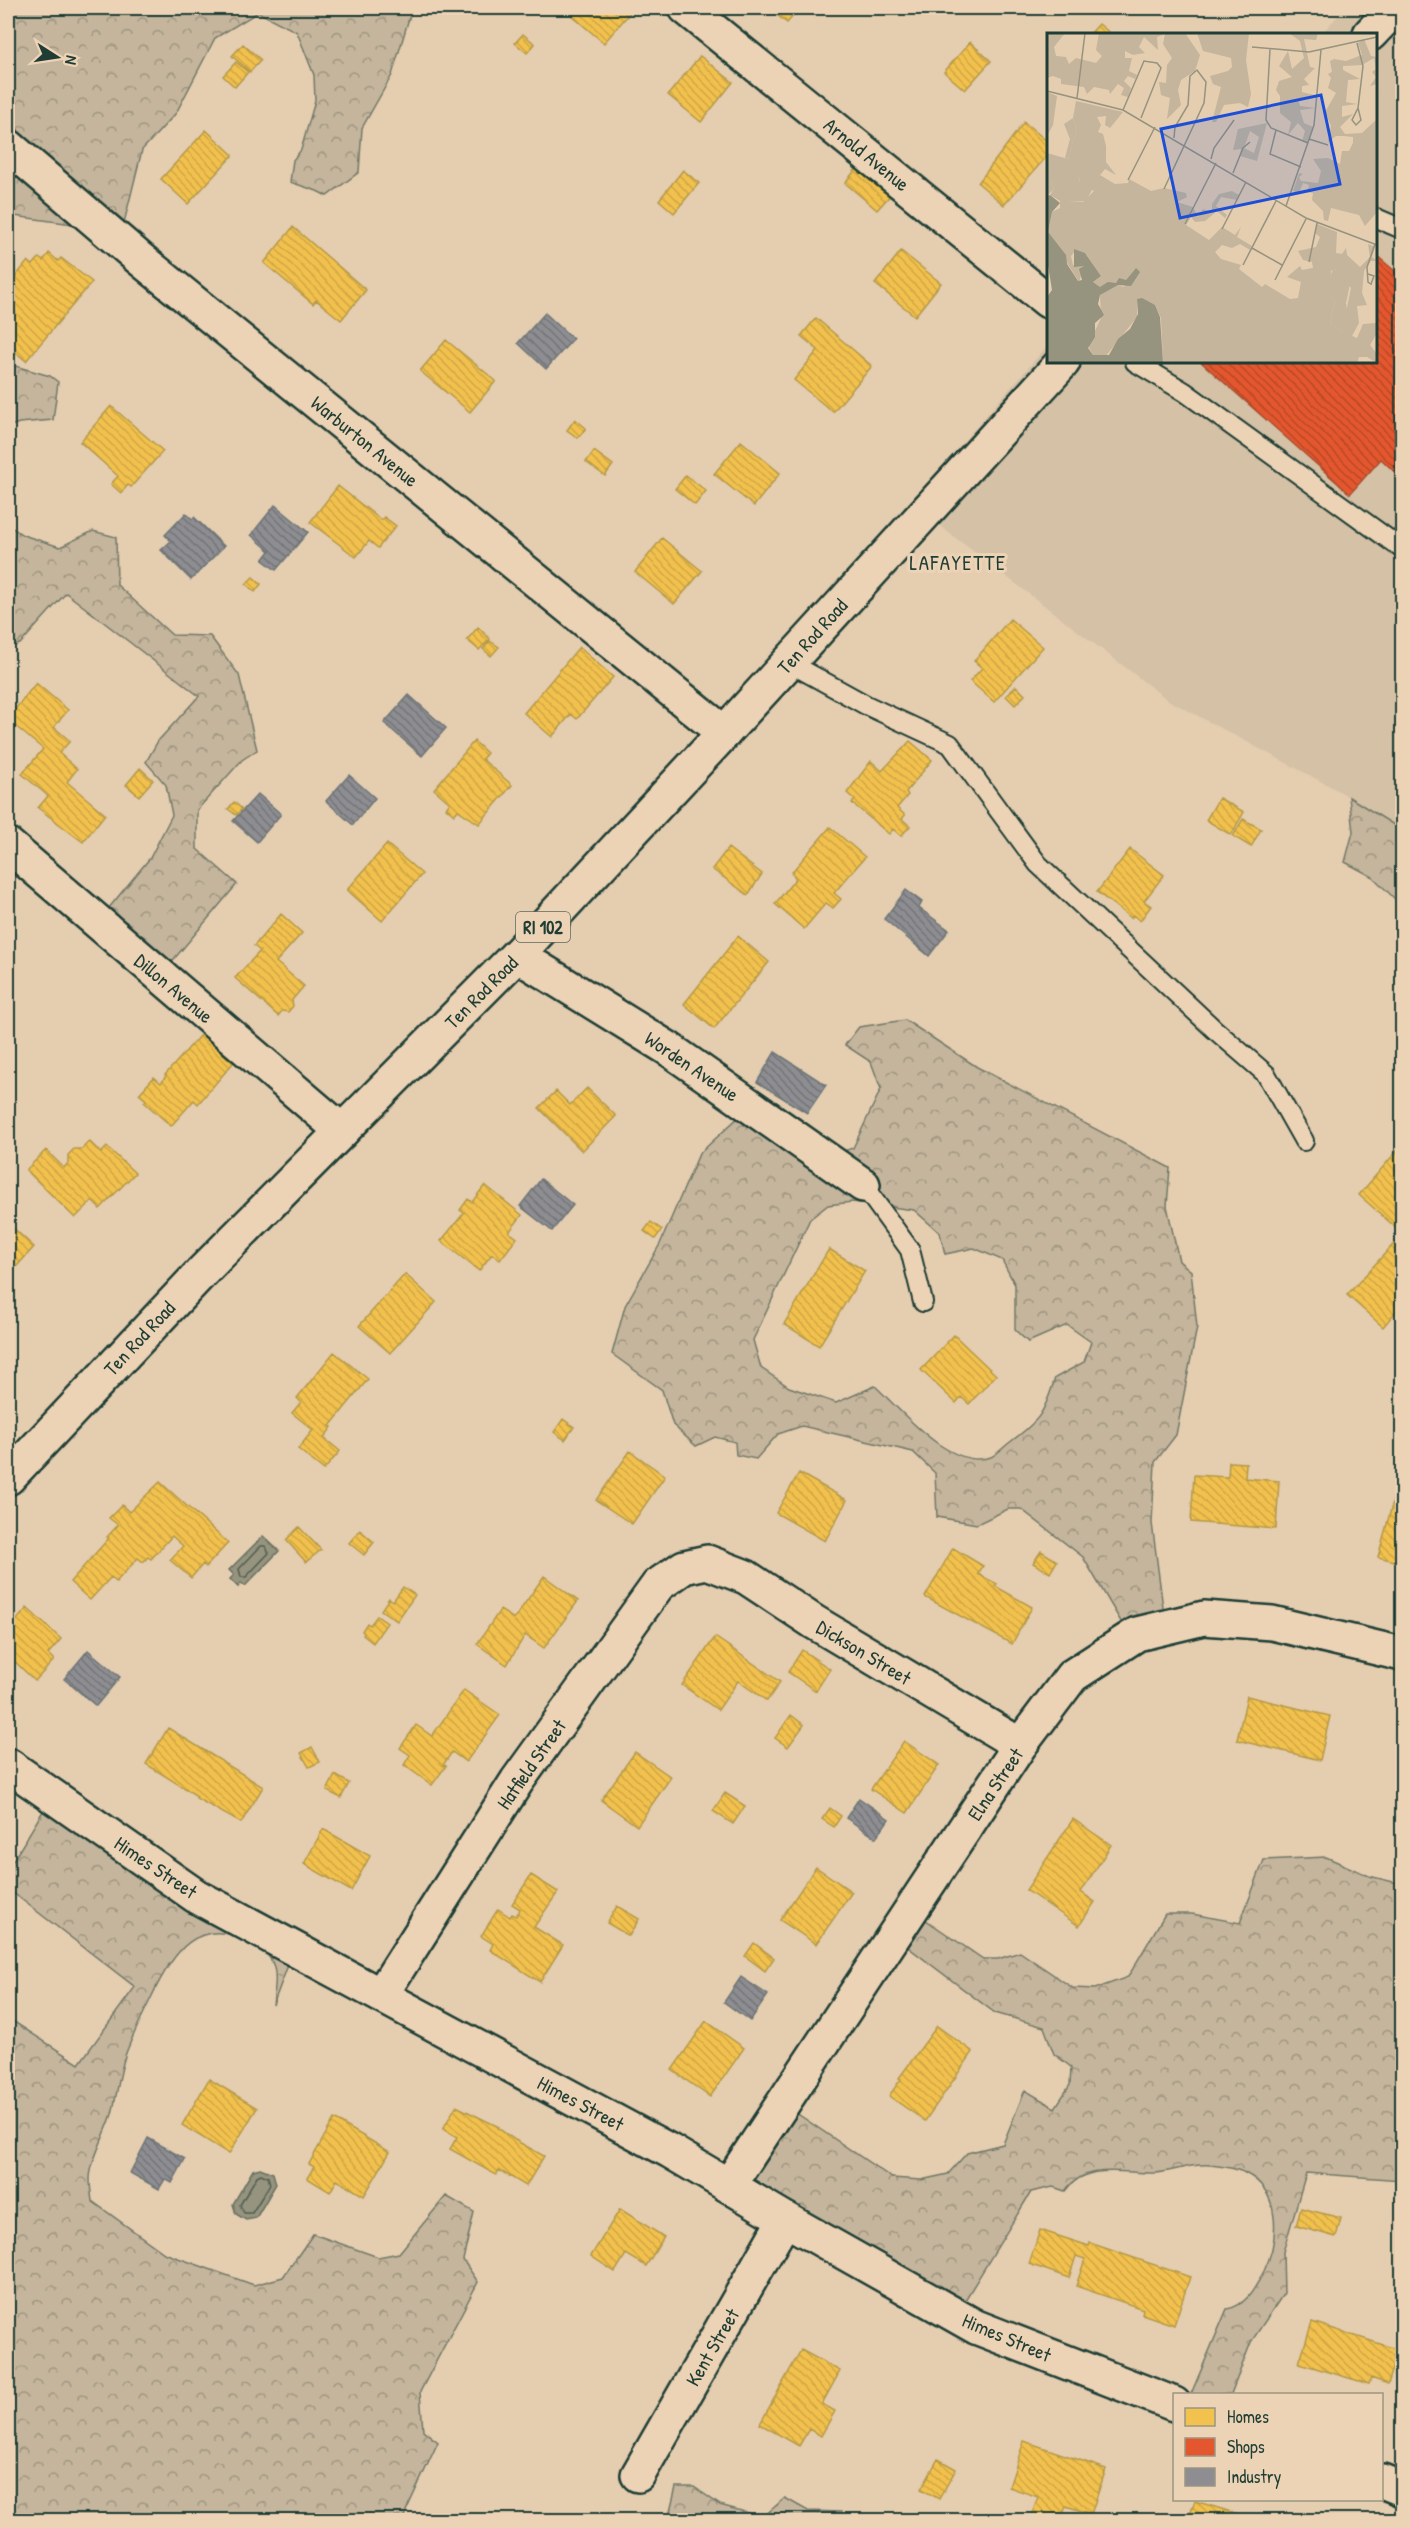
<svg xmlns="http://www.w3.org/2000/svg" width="1410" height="2528" font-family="'Patrick Hand',sans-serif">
	<defs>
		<pattern id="forest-crowns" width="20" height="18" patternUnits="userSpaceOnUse" patternTransform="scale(1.5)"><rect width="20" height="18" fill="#c4b59c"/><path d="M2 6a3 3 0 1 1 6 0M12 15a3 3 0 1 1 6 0" fill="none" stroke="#9f9480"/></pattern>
		<pattern id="homes-back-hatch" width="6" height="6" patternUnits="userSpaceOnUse" patternTransform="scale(1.5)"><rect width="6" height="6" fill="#f2c14e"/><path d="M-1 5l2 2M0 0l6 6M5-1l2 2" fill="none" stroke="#cfa745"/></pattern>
		<pattern id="shops-back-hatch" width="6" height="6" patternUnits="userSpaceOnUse" patternTransform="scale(1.5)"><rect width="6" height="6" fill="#e4572e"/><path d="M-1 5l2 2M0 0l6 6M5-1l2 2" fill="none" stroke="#b84928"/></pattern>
		<pattern id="industry-back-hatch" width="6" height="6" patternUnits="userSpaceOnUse" patternTransform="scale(1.5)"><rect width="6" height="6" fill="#8d8d92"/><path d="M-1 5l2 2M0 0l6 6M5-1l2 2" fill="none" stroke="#737478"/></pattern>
	</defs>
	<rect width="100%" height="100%" fill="#e5cdb0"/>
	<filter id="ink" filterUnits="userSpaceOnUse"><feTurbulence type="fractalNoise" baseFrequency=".0167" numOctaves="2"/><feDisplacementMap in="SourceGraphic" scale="12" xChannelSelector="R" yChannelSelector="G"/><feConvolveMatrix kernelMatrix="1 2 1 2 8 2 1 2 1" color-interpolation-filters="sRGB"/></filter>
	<g filter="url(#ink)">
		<!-- built -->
		<path fill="#d4c1a6" d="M1345 8H1402V830L1341 792 1168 700 910 503 1048 345V362H1376V34H1321Z"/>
		<!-- forest -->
		<path fill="url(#forest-crowns)" stroke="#727968" stroke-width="1.5" fill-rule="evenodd" d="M8 8H412L392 75 362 128 359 172 327 196 317 191 290 182 293 160 301 150 315 101 314 75 297 32 258 12 215 38 176 113 142 150 121 235 102 228 14 216 8 221Z
			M8 364 50 376 58 382 53 420 19 423 8 427Z
			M8 525 23 535 60 547 93 531 116 537 117 585 172 635 210 636 239 675 257 750 242 760 197 810V849L237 884 164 971 99 920 150 858 172 815 166 785 146 762 158 741 199 696 66 593 20 644 8 647Z
			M1349 797 1402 830V910L1401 905 1373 877 1345 862 1353 832Z
			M905 1020 977 1067 1170 1168 1167 1206 1179 1261 1191 1271 1197 1327 1176 1435 1155 1462 1152 1523 1165 1623 1130 1637 1083 1557 1021 1509H1008L977 1524 937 1517 935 1473 913 1452 802 1426 778 1434 756 1459 736 1455 735 1442 715 1437 696 1446 673 1425 662 1390 612 1354 625 1306 660 1244 699 1154 742 1114 822 1158 853 1148 881 1089 871 1062 845 1045 859 1027ZM852 1202 914 1210 940 1233 945 1254 974 1248 1002 1260 1015 1285V1330L1028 1342 1067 1325 1091 1342 1084 1362 1055 1378C1044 1414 1040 1420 1009 1443 1004 1447 997 1454 991 1457 950 1471 902 1411 875 1386L836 1403 789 1387 761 1368 753 1340 810 1219 828 1205Z
			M52 1796 294 1949 273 2005C276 1977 281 1959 252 1943 198 1913 172 1953 151 1998 142 2017 132 2036 125 2056 119 2075 117 2095 112 2114 107 2131 90 2162 90 2179 90 2186 91 2194 92 2201L164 2253 254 2285 283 2277 313 2234 378 2257 399 2253 446 2196 474 2212 463 2260 478 2282 420 2392 423 2430 438 2442 406 2511 405 2520H8V2018L79 2064 135 1987 8 1889V1869Z
			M1326 1857 1369 1876 1402 1884V2180L1306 2173 1283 2252 1284 2293 1251 2342 1231 2394H1191L1227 2309C1247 2305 1255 2288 1264 2271 1279 2240 1282 2191 1245 2173 1236 2168 1220 2166 1210 2165 1191 2163 1173 2172 1155 2173 1124 2174 1087 2161 1065 2191L1053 2187 1031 2192 959 2310 714 2178 780 2102 892 2178 921 2180 948 2174 967 2153 1003 2144 1025 2090 1055 2108 1070 2085 1071 2067 1054 2054 1044 2027 995 2013 892 1935 910 1909 983 1959H998L1020 1952 1073 1988 1095 1989 1128 1977 1165 1914H1192L1240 1923 1264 1860Z
			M676 2487H694L720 2505 763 2517 785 2498 808 2511 842 2512V2520H668Z"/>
		<!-- water -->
		<path fill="#96937e" stroke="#667160" stroke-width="1.5" d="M263 1536 279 1551 245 1586 241 1583 238 1587 230 1579 234 1575 229 1570Z
			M260 2168 273 2173 276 2184 256 2218 246 2220 236 2214 233 2204 253 2170Z"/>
		<!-- homes -->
		<path fill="url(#homes-back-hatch)" stroke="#b39946" stroke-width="1.5" d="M579 8H634L604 43 572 16Z
			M761 8H800L787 23 768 8 766 11Z
			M1099 24 1111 34H1090Z
			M523 34 535 44 527 53 515 43Z
			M970 42 991 61 965 90 944 72Z
			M243 44 261 60 250 72 232 56Z
			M700 56 733 82 701 122 668 95Z
			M236 62 248 72 235 87 223 76Z
			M1024 122 1048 142V155L1004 205 978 183Z
			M206 130 233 155 188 204 161 179Z
			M861 163 894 191 877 210 845 183Z
			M683 170 699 183 674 213 659 200Z
			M293 227 366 290 341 320 316 300 313 304 264 263Z
			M901 251 941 283 915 316 875 284Z
			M49 253 58 261 61 258 92 282 26 361 8 346V286L28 261 33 265 39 258 43 261Z
			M816 318 872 366 833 412 794 380 818 350 801 336Z
			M446 340 496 381 470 412 420 371Z
			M111 406 163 451 131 487 128 485 121 493 111 484 118 476 80 442Z
			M575 419 586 428 578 438 567 430Z
			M741 441 780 473 754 506 714 474Z
			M594 451 613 465 605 476 586 462Z
			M686 475 706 491 695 505 675 489Z
			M338 486 381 520 384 517 396 526 378 548 369 541 356 557 310 522Z
			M662 538 702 571 674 604 635 572Z
			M253 577 261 584 255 592 246 584Z
			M1010 619 1043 647 994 702 970 681 982 668 974 661Z
			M478 627 490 639 479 650 467 640Z
			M490 641 499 647 491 656 483 649Z
			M579 647 613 677 577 719 571 714 552 737 524 713Z
			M36 683 68 710 54 727 70 741 59 753 77 769 67 782 105 814 83 842 38 808 48 796 22 774 43 749 8 720V718Z
			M1016 686 1025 695 1015 705 1006 696Z
			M474 741 487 753 482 759 512 785 479 824 458 810 454 815 446 808 450 803 434 789Z
			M910 741 932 760 906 792 908 795 897 808 905 815 902 819 910 826 901 836 893 829 889 834 852 803 855 800 847 793 871 761 882 771Z
			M140 768 153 780 139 796 126 785Z
			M1219 798 1244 812 1231 835 1206 820Z
			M234 802 242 809 236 815 228 809Z
			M1243 819 1261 829 1251 847 1233 836Z
			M830 827 865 857 834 893 841 899 833 908 826 903 804 929 775 904 796 878 791 873Z
			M387 844 422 874 382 921 347 890Z
			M728 848 762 874 748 895 712 869Z
			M1130 849 1164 875 1144 901 1151 906 1140 921 1133 915 1131 918 1097 892Z
			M281 914 302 933 276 962 304 986 292 1000 293 1006 288 1012 282 1011 278 1016 235 978 260 951 254 946Z
			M738 936 769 962 714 1029 684 1004Z
			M201 1034 233 1063 198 1104 194 1100 171 1126 144 1102 146 1100 139 1094 154 1077 161 1083 166 1076 165 1075Z
			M587 1088 616 1116 582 1151 539 1108 556 1091 570 1105Z
			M89 1141 101 1153 107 1147 135 1173 100 1209 92 1201 75 1218 26 1170 46 1150 64 1168 68 1163V1155L74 1149H82Z
			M1402 1145V1233L1359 1195Z
			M485 1185 522 1215 509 1232 517 1238 500 1260 492 1254 479 1271 441 1241 464 1213 460 1210 468 1199 472 1202Z
			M651 1222 662 1230 655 1239 644 1231Z
			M8 1223 34 1247 8 1276Z
			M1402 1235V1304L1383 1327 1347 1295Z
			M829 1249 865 1271 819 1346 784 1324Z
			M405 1274 436 1302 390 1353 359 1326Z
			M954 1335 996 1375 969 1404 961 1397 956 1403 921 1370Z
			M334 1352 368 1379 330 1426 332 1427 324 1438 340 1451 324 1470 298 1449 313 1430 292 1413 301 1402 297 1398Z
			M563 1419 574 1427 565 1440 554 1432Z
			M630 1451 665 1476 632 1524 596 1500Z
			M1229 1462 1246 1463 1245 1478 1279 1481 1276 1529 1191 1522 1194 1475 1228 1477Z
			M799 1473 847 1500 825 1541 776 1513Z
			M160 1482 228 1543 206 1567 203 1564 191 1578 170 1560 183 1546 172 1536 151 1559 148 1557 143 1562 138 1558 116 1582 111 1577 90 1600 70 1582 109 1538 107 1537 118 1525 109 1518 122 1505 129 1512Z
			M1394 1498 1402 1500V1566L1399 1565V1562L1378 1557Z
			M299 1527 321 1550 306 1562 286 1540Z
			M360 1530 374 1542 364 1555 349 1543Z
			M953 1548 983 1566 978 1574 997 1584 995 1586 1032 1607 1012 1644 925 1597Z
			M1041 1551 1057 1561 1050 1573 1033 1563Z
			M544 1576 578 1601 544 1648 525 1635 507 1665 477 1644 500 1610 514 1619Z
			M403 1587 415 1595 397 1621 381 1610 389 1598 393 1601Z
			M27 1608 61 1639 48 1654 54 1660 35 1681 8 1655V1622L12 1617 16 1621Z
			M377 1616 387 1623 373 1643 363 1635 364 1633 362 1631 367 1623 370 1625Z
			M715 1637 780 1682 767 1701 738 1681 718 1710 682 1685Z
			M802 1650 830 1669 816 1691 788 1672Z
			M464 1690 500 1715 466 1762 452 1752 443 1765 446 1766 432 1785 404 1765 410 1755 400 1748 416 1725 432 1736Z
			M1247 1696 1330 1716 1320 1760 1237 1740Z
			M791 1715 804 1725 788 1747 775 1738Z
			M168 1728 263 1787 241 1823 196 1798 197 1796 146 1764Z
			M904 1741 939 1765 907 1813 871 1789Z
			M312 1747 320 1762 309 1767 301 1753Z
			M635 1752 671 1777 637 1826 601 1800Z
			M335 1775 349 1783 341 1798 327 1791Z
			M725 1793 745 1806 733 1824 713 1811Z
			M830 1808 841 1816 834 1827 822 1819Z
			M1073 1819 1111 1845 1081 1892 1095 1902 1079 1926 1026 1890Z
			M323 1829 370 1856 351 1891 304 1864Z
			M816 1867 852 1892 816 1944 780 1920Z
			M531 1875 558 1892 534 1927 563 1945 540 1982 490 1950 493 1944 481 1936 498 1909 510 1917 512 1914 516 1916 520 1909 512 1904Z
			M617 1906 639 1919 629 1936 607 1923Z
			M754 1943 774 1958 765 1971 745 1956Z
			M706 2021 744 2048 710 2097 672 2070Z
			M937 2026 973 2052 925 2121 889 2096 901 2079 899 2078Z
			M209 2079 257 2108 229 2154 182 2125Z
			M456 2106 499 2127 498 2128 515 2140 544 2156 526 2186 499 2170 496 2175 450 2149 457 2137 443 2129Z
			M334 2119 390 2152 364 2196 337 2180 330 2192 307 2178 314 2167 309 2164Z
			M1301 2208 1341 2218 1336 2237 1296 2226Z
			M620 2209 664 2237 646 2266 626 2254 615 2272 591 2256Z
			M1040 2230 1089 2246 1090 2243 1190 2277 1174 2325 1142 2314 1143 2309 1076 2286 1085 2259 1076 2256 1069 2278 1029 2264Z
			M1312 2322 1399 2350 1388 2384 1371 2378 1369 2384 1299 2363Z
			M801 2350 840 2371 822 2404 835 2411 821 2436 809 2429 799 2446 760 2424Z
			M1024 2441 1106 2469 1091 2514 1066 2506 1061 2520H1041L1031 2517 1038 2497 1009 2487Z
			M938 2459 956 2469 939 2499 921 2489Z
			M1195 2501 1258 2520H1188Z"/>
		<!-- shops -->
		<path fill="url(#shops-back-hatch)" stroke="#a94f30" stroke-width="1.5" d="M1376 255 1402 277V479L1381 459 1350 494 1201 362H1376Z"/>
		<!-- industry -->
		<path fill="url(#industry-back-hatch)" stroke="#6c7576" stroke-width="1.5" d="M545 313 573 339 546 369 518 343Z
			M275 505 308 532 276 570 263 560 270 551 251 535Z
			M186 513 192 519 194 517 224 546 191 580 161 550 171 541 165 535Z
			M409 695 446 728 422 756 384 723Z
			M349 775 375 798 353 825 326 801Z
			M258 794 281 814 257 842 233 821Z
			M906 890 922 902 919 908 949 930 929 956 884 919Z
			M775 1052 826 1085 807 1113 757 1082Z
			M541 1179 573 1205 552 1231 520 1206Z
			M88 1650 120 1677 96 1706 64 1679Z
			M859 1798 889 1819 876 1838 846 1818Z
			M741 1977 768 1995 750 2021 724 2002Z
			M148 2138 185 2159 172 2183 165 2179 159 2189 130 2173Z"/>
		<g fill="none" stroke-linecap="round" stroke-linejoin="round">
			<!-- shore -->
			<path stroke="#4f5f52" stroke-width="1.5" d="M261 1546H265L269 1553 246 1577H241L239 1569Z
				M261 2174 268 2177 270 2184 252 2213H244L240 2205 257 2176Z"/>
			<!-- lane casing -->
			<g stroke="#1f3d34" stroke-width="22">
				<path id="lane" d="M1376 218 1402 229
					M1135 362 1185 392 1402 549
					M788 662 866 705 950 744 1038 864 1214 1029 1266 1074 1304 1141
					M863 1185 910 1250 923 1302"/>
			</g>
			<!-- street casing -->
			<g stroke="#1f3d34" stroke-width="38">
				<path id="street" d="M686 8 1048 301
					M8 146 139 258 724 733
					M8 845 342 1131
					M517 955 669 1049 863 1185
					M8 1765 196 1896 670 2151 785 2219 976 2327 1174 2404
					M381 1995 517 1781 658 1585 684 1567 707 1562 746 1577 814 1622 1020 1745
					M729 2185 1020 1745 1072 1676 1137 1634 1204 1618 1272 1623 1402 1654
					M638 2475 785 2219
					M1382 2481 1402 2489"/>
			</g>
			<!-- primary casing -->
			<g stroke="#1f3d34" stroke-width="38">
				<path id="primary" d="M1370 34 1395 8
					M8 1478 201 1273 517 955 724 733 1063 362"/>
			</g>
			<!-- lane -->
			<use href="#lane" stroke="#edd3b5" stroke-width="18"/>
			<!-- street -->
			<use href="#street" stroke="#edd3b5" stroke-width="33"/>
			<!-- primary -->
			<use href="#primary" stroke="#edd3b5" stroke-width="33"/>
		</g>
	</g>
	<g text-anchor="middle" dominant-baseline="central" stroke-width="6" stroke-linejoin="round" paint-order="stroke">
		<!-- shield labels -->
		<rect fill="#edd3b5" stroke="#5d6a5b" stroke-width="1.5" x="516" y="912" width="54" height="30" rx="4.5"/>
		<g font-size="18" font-weight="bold" fill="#1f3d34">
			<text x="543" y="927">RI 102</text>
		</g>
		<!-- street labels -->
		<g font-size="20" fill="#1f3d34" stroke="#edd3b5">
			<text transform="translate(867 154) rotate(39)">Arnold Avenue</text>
			<text transform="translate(365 441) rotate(39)">Warburton Avenue</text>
			<text transform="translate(812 636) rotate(-48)">Ten Rod Road</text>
			<text transform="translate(174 988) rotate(40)">Dillon Avenue</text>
			<text transform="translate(481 992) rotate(-45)">Ten Rod Road</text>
			<text transform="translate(692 1066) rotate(34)">Worden Avenue</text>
			<text transform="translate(139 1338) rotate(-47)">Ten Rod Road</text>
			<text transform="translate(864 1652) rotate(31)">Dickson Street</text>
			<text transform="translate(531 1764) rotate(-55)">Hatfield Street</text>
			<text transform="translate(995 1784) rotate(-56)">Elna Street</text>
			<text transform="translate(156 1867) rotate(34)">Himes Street</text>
			<text transform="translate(581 2103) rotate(28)">Himes Street</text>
			<text transform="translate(1007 2337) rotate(23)">Himes Street</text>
			<text transform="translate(712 2347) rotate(-60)">Kent Street</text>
		</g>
		<!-- neighbourhood labels -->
		<g font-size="21" letter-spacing="1.5" fill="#1f3d34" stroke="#edd3b5">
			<text x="958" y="562">LAFAYETTE</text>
		</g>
	</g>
	<!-- overview -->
	<g transform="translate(1047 33)">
		<rect width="330" height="330" fill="#e5cdb0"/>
		<path d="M26 85 30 96 21 126 18 125 23 106 17 91Z" fill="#c4b59c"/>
		<path d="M0 0H18L7 14 9 23 19 24 22 31 29 25 49 30 55 23 49 17 52 0H138L153 22 148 38 134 47 131 57 134 72 120 86 123 65 114 62 112 49 119 50 120 32 125 25 116 11 118 1 110 4 111 17 97 4 92 14 98 20 86 22 78 18V25H85L82 38 90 42 88 46 81 43 77 48 84 55 81 64 74 62 77 55 71 51 63 61 62 57 47 54 40 61 37 54 14 51V46L6 43 0 45ZM150 0H202L199 27 204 61 201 74 193 70 177 72 169 89H165L174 54 166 51 163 43 181 38 185 34 184 25 156 18ZM242 0H271L269 7 257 6 263 34 268 35 257 46 262 52 255 53V59L267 62 251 66 253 73 269 75 253 77 257 90 266 94 261 111 255 108 258 98 251 90 241 102 244 89 233 80V63L229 57 232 48 245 44 232 33 241 18 245 36 257 25 253 8ZM317 6 324 23 330 24V51L323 53 329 44 325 39 329 36 327 25 315 32 296 33V37L313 46 301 47 299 69 310 71 295 73V84L306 81 293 94 298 101 315 100 329 87 330 76V179L318 193 312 182 284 175 281 188 277 187 276 178 265 167 266 160 260 159 262 152 256 150 252 160 246 158 252 140 256 141 252 144 254 148 271 150 274 138 266 126 281 125 293 131 295 118H302L306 110V104L297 103H289L281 109 284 93 278 79 289 60 281 55 284 45 281 41 285 39 283 28 287 26 299 28 315 22 311 10ZM0 59 10 63 6 92 0 103ZM29 68 76 79 63 95 58 92 59 83 50 84 54 92 51 99 56 101 59 113V129L69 142 58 136 53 142 68 151 81 150 82 146 104 158 117 155 139 160 140 164 130 169 146 174 151 184 156 176 165 179V171L172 161 185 158 192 162 190 167 174 164 169 173 180 182 178 185 170 178 158 188 148 189 144 184 139 192 162 207 175 194 188 202 194 194 190 204 205 213 203 217 193 211 185 215 175 212 168 219 174 226 194 232 192 236 215 254 218 251 243 266 251 265 254 249 240 244 253 233 255 237 266 235 265 229 256 227 251 218 269 214 273 204 268 200 270 191 290 199 289 220 295 221 299 215 300 222 313 234 323 224 321 211 328 214 325 224 330 228H324L317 238 315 260 320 272 310 273 312 290 305 303 310 305 316 291 330 290V300L323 312 330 321V330L320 324H312L310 330H116L114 285 108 272 90 266V284L67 277 59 258 71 252 77 254 89 235 79 247 53 254 46 249 54 243 39 221 29 217 24 223 26 232 37 233 32 249 1 199 5 179 13 175V168L36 169 47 158 33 149 32 144 3 149 7 156 0 163V120L21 126 30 96 26 85ZM288 236 304 255 295 299 283 289 288 268 283 258 284 238ZM220 90 210 128 193 123 194 116 186 117 191 96ZM203 98 212 104 207 120 197 115Z" fill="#c4b59c" fill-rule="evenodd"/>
		<path d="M31 142 33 149 46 155 39 168 15 169 3 162 7 156 3 149ZM286 236 302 239 304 246 299 270 301 285 295 299 283 289 288 268 280 253ZM59 257 69 267 66 275 90 284 58 324 46 322 41 313 54 285 53 262Z" fill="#c4b59c"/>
		<path d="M3 162 13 170 5 179 1 199 19 222 20 231 31 248 35 247 32 236 37 233 27 234V216L38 220 54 243 46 249 53 254 61 249 69 250 72 245 79 247 89 235 93 239 84 253 71 252 53 262 51 271 57 282 48 290V304L41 315 46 322H62L71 306 83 296 91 281 90 266 95 265 108 272 113 284 116 330H0V264L5 257 0 226V163Z" fill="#96937e"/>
		<path fill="none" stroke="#96937e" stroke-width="1.5" d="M310 10 316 33 311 75 305 87 309 92 314 87 311 75M205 14 262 19 330 4M223 16 219 87 224 95 261 110M0 58 76 77 259 185 330 212M30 65 38 0M76 77 97 28 110 30 114 35 94 85M229 97 223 121 254 134M262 106 281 112M164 126 167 115 187 87M186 140 196 115 203 109M81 147 108 94M117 156 157 70 159 49 150 37 143 43 141 72 128 94 127 105M239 173 267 92 274 17M138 191 169 130M175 196 199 149M205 215 235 232M262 229 270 190M196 232 229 168M321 241 327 243 324 251 321 249 320 234 328 211M228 247 259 186"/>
		<path fill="#1d4ed8" fill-opacity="0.15" stroke="#1d4ed8" stroke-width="3" d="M274 62 293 151 133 185 114 96Z"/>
		<rect width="330" height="330" fill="none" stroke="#1f3d34" stroke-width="3"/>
	</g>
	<!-- margin -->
	<rect width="1410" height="2528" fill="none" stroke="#edd3b5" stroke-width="30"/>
	<rect x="15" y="15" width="1380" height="2498" fill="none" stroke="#1f3d34" stroke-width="2" filter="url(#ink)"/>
	<!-- legend -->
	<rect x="1173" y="2393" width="210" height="108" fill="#edd3b5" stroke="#9b9781" stroke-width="1.5"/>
	<rect x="1185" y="2408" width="30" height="18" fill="#f2c14e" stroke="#9b9781" stroke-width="1.5"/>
	<text x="1227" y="2423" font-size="18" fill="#1f3d34">Homes</text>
	<rect x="1185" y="2438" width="30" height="18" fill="#e4572e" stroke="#9b9781" stroke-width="1.5"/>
	<text x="1227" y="2453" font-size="18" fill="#1f3d34">Shops</text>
	<rect x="1185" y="2468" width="30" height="18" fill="#8d8d92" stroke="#9b9781" stroke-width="1.5"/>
	<text x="1227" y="2483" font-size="18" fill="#1f3d34">Industry</text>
	<!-- north arrow -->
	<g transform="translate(57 57) rotate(102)" stroke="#edd3b5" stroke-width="4.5" paint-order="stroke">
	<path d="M0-4.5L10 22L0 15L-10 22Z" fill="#1f3d34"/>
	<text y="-9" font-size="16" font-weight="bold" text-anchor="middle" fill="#1f3d34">N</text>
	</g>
</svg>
